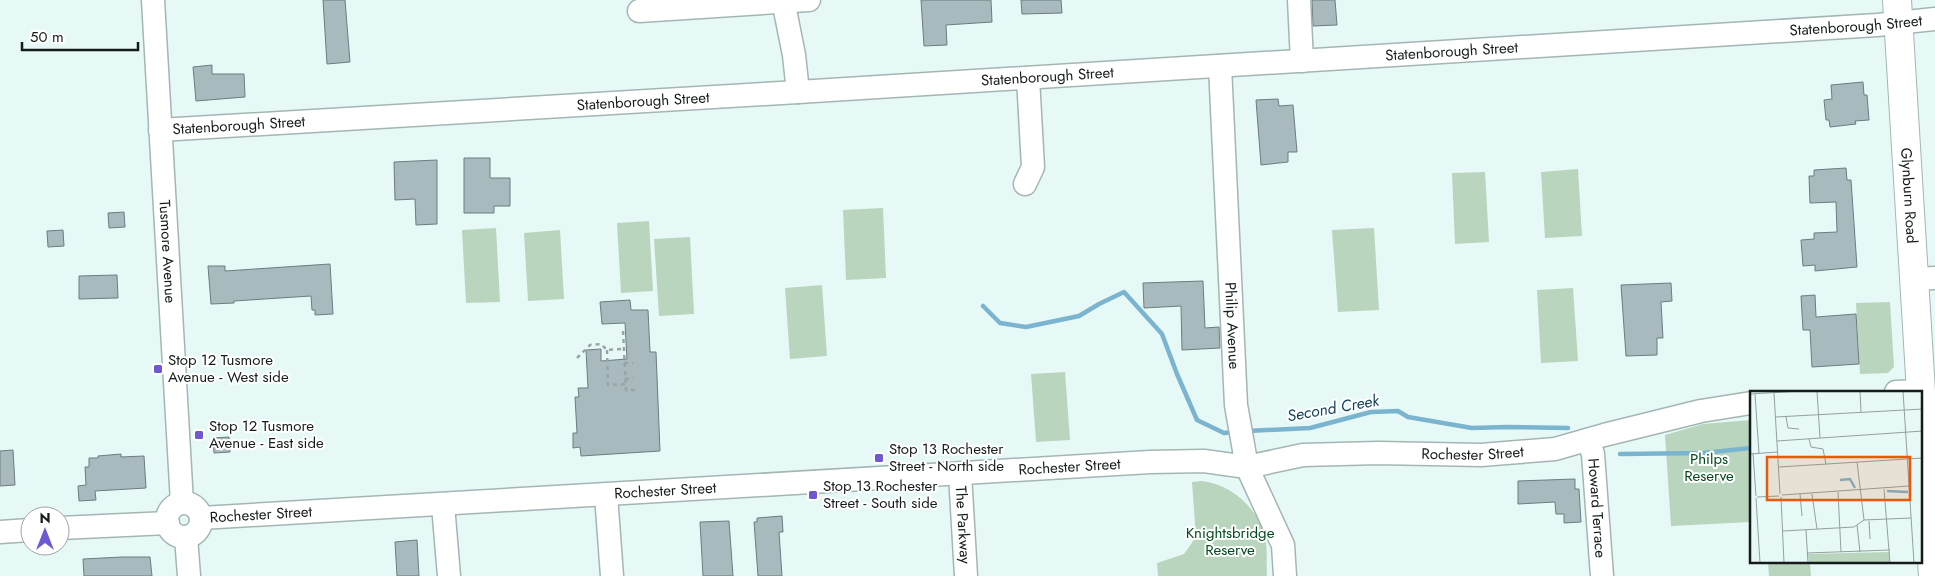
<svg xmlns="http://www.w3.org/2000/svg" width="1935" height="576" font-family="Jost,sans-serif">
	<rect width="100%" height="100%" fill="#e6f9f7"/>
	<!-- green -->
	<path fill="#b9d5bd" d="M1578 169 1582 236 1545 238 1541 172Z
		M1485 172 1489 242 1455 244 1452 173Z
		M883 208 886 278 846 280 843 210Z
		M649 221 653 291 621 293 617 223Z
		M496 228 500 302 466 303 462 230Z
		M1374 228 1379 310 1338 312 1332 230Z
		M560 230 564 299 528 301 524 233Z
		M690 237 694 314 659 316 654 239Z
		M822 285 827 356 790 359 785 288Z
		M1573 288 1578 361 1541 363 1537 290Z
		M1890 302 1894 367 1888 373 1860 374 1856 303Z
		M1065 372 1070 440 1036 442 1031 374Z
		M1751 420V522L1671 526 1665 435 1703 424Z
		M1202 481C1231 484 1258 508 1265 537 1268 549 1266 564 1267 576H1158L1157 563 1184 554 1196 537 1192 482Z
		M1768 562H1810L1811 576H1769Z"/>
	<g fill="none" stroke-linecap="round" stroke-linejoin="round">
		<!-- stream -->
		<path stroke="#7bb4ce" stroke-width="4.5" d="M983 306 1000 323 1026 327 1079 316 1099 304 1124 292 1162 334 1177 374 1197 420 1224 433 1234 432
			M1247 431 1310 428 1371 412 1398 411 1408 417 1472 428 1507 427 1568 428
			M1620 454 1703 453 1751 448"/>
	</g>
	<!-- building -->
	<path fill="#a8babd" stroke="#6c7c7f" d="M323 0H345L350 62 327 64Z
		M921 0H991L992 22 946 25 947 45 924 46Z
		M1021 0H1061L1062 13 1022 14Z
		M1312 0H1335L1337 25 1313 26Z
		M212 65V74H244L245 97 196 101 193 67Z
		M1863 82 1864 95H1867L1869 120 1855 121 1856 124 1830 127 1829 120H1826L1824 100 1832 99 1831 85Z
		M1278 99 1279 106 1293 105 1297 152H1288V162L1261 165 1256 100Z
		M464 158H490V178H510V206H494V213H464Z
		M437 160V224L416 225 415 199 395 200 394 162Z
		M1846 168 1847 180H1851L1857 267 1815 271V265L1803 266 1801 240 1814 239V233L1837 232 1836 202 1810 203 1809 176H1814V170Z
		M124 212 125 227 109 228 108 213Z
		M63 230 64 246 48 247 47 231Z
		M330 264 333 314 315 315V310H312L311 296 234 301V303L211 304 208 266H225V271Z
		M117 275 118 298 79 299V276Z
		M1203 281 1205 328 1219 327 1220 348 1182 350 1181 306 1144 308 1143 283Z
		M1671 283 1672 301 1661 302 1663 338H1657V355L1626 356 1621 285Z
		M1815 295 1816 317 1856 314 1859 364 1812 367 1810 330H1803L1801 296Z
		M630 300 631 310H648L650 352H656L660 451 581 456 580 447 573 448V433H577L575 397H579L578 388H588L586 350 601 349V361L627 359 625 323 602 324 600 302Z
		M229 437 230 452 214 453 213 438Z
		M13 450 15 485 0 486V451Z
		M121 454V457L144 456 146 488 95 491 96 500 79 501 78 486 86 485 85 467H89V458H98V456Z
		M1575 479V489H1579L1581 522 1564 523V514H1556L1555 502 1518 504V481Z
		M782 516 783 532H779L782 576H758L754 522H757V518Z
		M729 521 733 576H703L700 522Z
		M417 540 419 576H397L395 542Z
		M122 557H150L152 576H84L83 559Z"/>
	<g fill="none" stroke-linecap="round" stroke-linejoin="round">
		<!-- minor casing -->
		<g stroke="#a4b6b4" stroke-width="25">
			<g id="minor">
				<path id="s1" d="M153 0 182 503"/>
				<path d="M783 0 794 55 798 92"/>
				<path d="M1299 0 1302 61"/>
				<path d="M639 11 809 0"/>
				<path id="s2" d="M1220 66 1236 405 1247 467 1283 545 1285 576"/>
				<path id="s3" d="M160 130 798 92 1877 25 1935 19"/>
				<path d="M1025 184 1033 167 1028 78"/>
				<path d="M1914 279 1935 278"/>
				<path d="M1896 392 1921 391"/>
				<path id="s4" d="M1588 440 1593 454 1602 576"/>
				<path id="s5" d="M960 474 966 576"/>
				<path d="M606 495 612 576"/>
				<circle cx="184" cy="520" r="17"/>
				<path d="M443 505 449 576"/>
				<path id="s6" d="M201 518 1150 462 1204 461 1247 467 1303 455 1378 453 1481 455 1555 449 1604 435 1701 411 1751 403"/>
				<path d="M60 528 168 523"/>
				<path d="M0 532 30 530"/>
				<path d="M186 537 189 576"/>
			</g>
		</g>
		<!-- major casing -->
		<g stroke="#a4b6b4" stroke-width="30">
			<g id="major">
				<path id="s7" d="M1897 0 1921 392"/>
				<path d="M1921 394 1933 576"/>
			</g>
		</g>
		<!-- path -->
		<path stroke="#97a6a4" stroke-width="2.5" stroke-dasharray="4 4" stroke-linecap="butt" d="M623 331 626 390H635
			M607 350 608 385 626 384
			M577 358 590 345 601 344 607 350 623 349
			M624 363H633
			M625 379 634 378"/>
		<!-- minor -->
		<use href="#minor" stroke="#fff" stroke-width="22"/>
		<!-- major -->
		<use href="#major" stroke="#fff" stroke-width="28"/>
	</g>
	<!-- markers -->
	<g fill="#6e59d2" stroke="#fff" stroke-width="2">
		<rect x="153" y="364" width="10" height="10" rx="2.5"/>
		<rect x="194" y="430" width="10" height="10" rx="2.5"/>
		<rect x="874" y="453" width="10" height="10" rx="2.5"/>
		<rect x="808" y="490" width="10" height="10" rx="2.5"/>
	</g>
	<g text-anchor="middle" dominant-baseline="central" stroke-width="4" stroke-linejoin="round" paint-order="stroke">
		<!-- street labels -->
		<g font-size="15" fill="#151b1b" stroke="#fff">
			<text stroke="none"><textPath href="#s3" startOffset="1699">Statenborough Street</textPath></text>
			<text stroke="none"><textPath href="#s3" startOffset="1294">Statenborough Street</textPath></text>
			<text stroke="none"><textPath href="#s3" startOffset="889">Statenborough Street</textPath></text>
			<text stroke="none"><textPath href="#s3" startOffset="484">Statenborough Street</textPath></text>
			<text stroke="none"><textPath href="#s3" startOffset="79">Statenborough Street</textPath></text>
			<text stroke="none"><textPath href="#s7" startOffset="196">Glynburn Road</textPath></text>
			<text stroke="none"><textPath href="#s1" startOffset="252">Tusmore Avenue</textPath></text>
			<text stroke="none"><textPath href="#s2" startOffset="260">Philip Avenue</textPath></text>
			<text stroke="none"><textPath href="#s6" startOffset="1275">Rochester Street</textPath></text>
			<text stroke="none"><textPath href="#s6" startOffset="870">Rochester Street</textPath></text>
			<text stroke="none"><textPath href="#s6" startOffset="465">Rochester Street</textPath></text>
			<text stroke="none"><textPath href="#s4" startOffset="69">Howard Terrace</textPath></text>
			<text stroke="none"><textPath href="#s6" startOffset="60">Rochester Street</textPath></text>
			<text stroke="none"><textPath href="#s5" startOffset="51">The Parkway</textPath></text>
		</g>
		<!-- poi labels -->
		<g font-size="15" fill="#151b1b" stroke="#fff" text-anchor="start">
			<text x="168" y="360">Stop 12 Tusmore<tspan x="168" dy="17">Avenue - West side</tspan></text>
			<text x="209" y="426">Stop 12 Tusmore<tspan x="209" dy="17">Avenue - East side</tspan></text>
			<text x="889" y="449">Stop 13 Rochester<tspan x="889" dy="17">Street - North side</tspan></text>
			<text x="823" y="486">Stop 13 Rochester<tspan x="823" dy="17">Street - South side</tspan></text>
		</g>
		<!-- park labels -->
		<g font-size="15" fill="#00491c" stroke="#fff">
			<text x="1709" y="459">Philps<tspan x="1709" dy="17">Reserve</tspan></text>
			<text x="1230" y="533">Knightsbridge<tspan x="1230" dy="17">Reserve</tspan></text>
		</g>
		<!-- water labels -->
		<g font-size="16" font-style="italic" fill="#154558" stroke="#fff">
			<text transform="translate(1333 408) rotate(-10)">Second Creek</text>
		</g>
	</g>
	<!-- overview -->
	<g transform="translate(1750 391)">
		<rect width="172" height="172" fill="#e6f9f7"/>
		<path d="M139 161 140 172H59L58 163Z" fill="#b9d5bd"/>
		<path fill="none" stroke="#7bb4ce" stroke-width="2.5" d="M90 89 100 88 105 97M137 100 158 101"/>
		<path fill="none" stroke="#92a09f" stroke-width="1" d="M67 0 70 47M110 0 111 21M153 0 164 172M24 2 30 103M0 3 51 0M5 3 9 62M26 26 173 18M36 26 38 37 49 38M59 48 61 56 73 58 76 73M27 50 173 40M3 62 6 105M0 63 28 61M107 71 114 129M29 76 173 67M134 98 140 172M88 101 91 161M50 103 52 125M62 103 67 138M32 104 159 95M7 106 29 105M31 106 34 172M6 107 10 172M114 129 161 127M119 130 120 148M107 134 110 161M56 139 58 172M33 140 104 136 114 129M57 162 140 159"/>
		<path fill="#e8590c" fill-opacity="0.15" stroke="#e8590c" stroke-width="2.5" d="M17 66H160V109H17Z"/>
		<rect width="172" height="172" fill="none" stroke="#151b1b" stroke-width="2.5"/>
	</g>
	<!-- north arrow -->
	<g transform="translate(45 531)"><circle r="24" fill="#ffffff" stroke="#a1a4a4"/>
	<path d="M0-4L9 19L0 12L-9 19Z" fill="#6e59d2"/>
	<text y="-8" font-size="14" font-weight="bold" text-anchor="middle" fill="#151b1b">N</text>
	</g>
	<!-- scale -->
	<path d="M22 42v8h116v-8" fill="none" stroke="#151b1b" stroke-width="2.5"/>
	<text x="30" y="42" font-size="15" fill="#151b1b" stroke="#ffffff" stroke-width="4" paint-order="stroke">50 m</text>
</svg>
